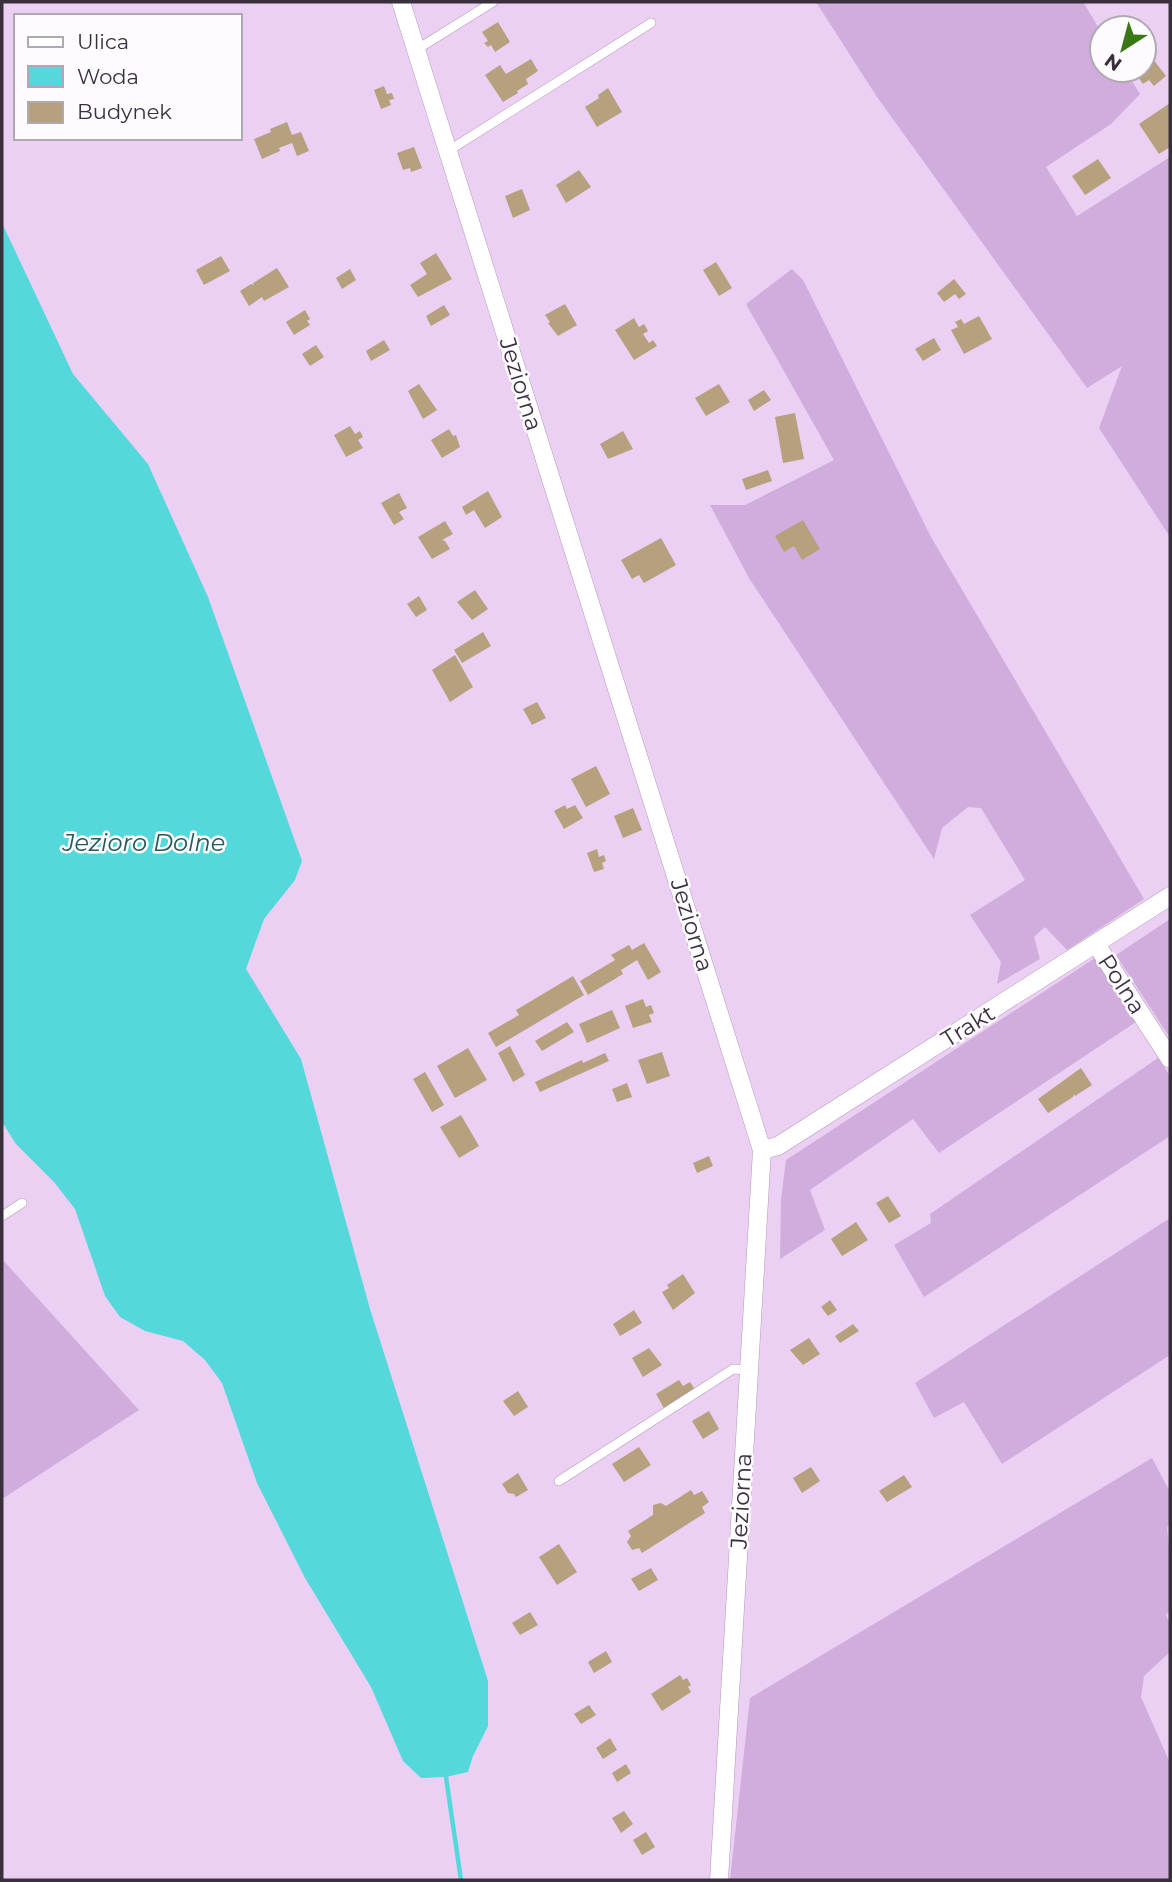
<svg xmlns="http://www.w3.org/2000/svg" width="1172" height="1882" font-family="Montserrat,sans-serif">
	<rect width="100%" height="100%" fill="#ebd0f4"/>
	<!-- grass -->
	<path fill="#d0addc" d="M816 2H1083L1102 33V70H1125L1140 94 1111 124 1046 167 1077 216 1170 157V537L1099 428 1122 366 1087 388 877 97Z
		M792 269 803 280 931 537 1144 899 1067 950 1045 927 1034 937 1040 959 997 984 1001 962 970 915 1025 880 981 808 968 807 942 828 934 859 749 578 710 505H745L834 460 746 304Z
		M1170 919V1038L1116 955Z
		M1095 958 1136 1022 939 1153 913 1119 810 1190 825 1230 780 1259 781 1199 786 1160Z
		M1158 1058 1170 1076V1136L924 1297 894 1245 931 1223 930 1214Z
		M1170 1218V1355L1002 1464 964 1402 934 1418 915 1383Z
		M2 1259 139 1410 2 1499Z
		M1152 1458 1170 1492V1524L1167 1527 1170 1561V1609L1166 1615 1170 1625V1652L1144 1676 1141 1697 1170 1763V1880H730L750 1698Z"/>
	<!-- water -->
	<path fill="#55d8db" d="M2 223 73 374 148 464 208 597 302 861 295 880 264 919 246 969 301 1059 370 1309 488 1681V1726L473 1756 468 1772 446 1777 421 1778 403 1761 371 1687 305 1578 257 1483 222 1383 205 1360 183 1341 145 1331 120 1317 105 1296 75 1209 54 1182 16 1144 2 1122Z"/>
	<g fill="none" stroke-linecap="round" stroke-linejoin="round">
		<!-- stream -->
		<path stroke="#55d8db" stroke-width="4.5" d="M446 1777 461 1880"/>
	</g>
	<!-- building -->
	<path fill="#b7a07d" d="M498 22 510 42 495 52 491 45 488 47 484 43 488 41 482 32Z
		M1150 55 1166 76 1154 86 1149 80 1143 84 1133 70H1144V59Z
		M531 59 538 71 526 79 528 84 517 91 518 93 503 102 485 75 500 65 506 74Z
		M384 86 387 94 392 93 394 99 389 100 391 105 381 109 374 90Z
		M608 88 622 112 597 127 585 107 599 98 598 95Z
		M1170 103V147L1159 154 1139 124Z
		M287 122 292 135 301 132 309 151 297 156 292 143 279 148 280 151 262 159 254 139 271 132 270 129Z
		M414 147 422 168 411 172 410 168 403 170 397 153Z
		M1098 159 1111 178 1085 195 1072 176Z
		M579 170 591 187 566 203 556 185Z
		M522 189 530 210 513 218 505 196Z
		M436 253 452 279 418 297 410 285 427 274 420 263Z
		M221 256 230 271 204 285 196 270Z
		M716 262 732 288 719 296 703 270Z
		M277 268 289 287 264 301 262 297 249 306 240 291 251 284 254 285 253 283Z
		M350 269 356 280 342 289 336 278Z
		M954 279 966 294 959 299 955 294 944 302 937 293Z
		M565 304 577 325 558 336 548 323 550 322 545 315Z
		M444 305 450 315 431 326 426 316Z
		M305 310 310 319 307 321 310 325 294 335 286 322Z
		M979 316 992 339 964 354 951 330 958 327 955 322 961 319 964 324Z
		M634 318 639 327 644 324 648 331 643 334 649 343 653 340 657 346 634 360 615 330Z
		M934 338 941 350 923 361 915 349Z
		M384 340 390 350 371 361 366 351Z
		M316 345 324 357 310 366 302 354Z
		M419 384 437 410 423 419 408 391Z
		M719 384 730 402 706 416 695 398Z
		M764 390 771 400 754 411 748 400Z
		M795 413 804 459 783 463 775 417Z
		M350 426 355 434 360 431 363 437 358 440 363 448 346 457 334 435Z
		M449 429 453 436 456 435 460 447 442 458 431 440Z
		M623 431 633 449 608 459 600 444Z
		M768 470 772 481 746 490 742 479Z
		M488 491 502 517 485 528 474 510 466 515 462 507Z
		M399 493 407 508 399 512 404 519 394 525 381 503Z
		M803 520 820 549 802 560 794 546 784 552 775 536Z
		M445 521 453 534 442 540 445 541 450 549 432 559 418 537Z
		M661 538 676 565 644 583 639 575 632 579 621 560Z
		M475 590 488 609 472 620 457 602Z
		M419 596 427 610 416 617 407 604Z
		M483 632 491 646 462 663 454 650Z
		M455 655 473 687 450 702 432 670Z
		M537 702 546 718 532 725 523 709Z
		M596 766 610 794 586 807 571 779Z
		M565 805 567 809 575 805 583 818 564 829 554 811Z
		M633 808 642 830 623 838 614 816Z
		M597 849 599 857 604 855 606 861 602 863 604 869 594 872 587 853Z
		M644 943 661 972 648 980 637 960 621 970 623 974 588 995 580 981 615 960 611 955 629 945 632 950Z
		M573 976 584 995 496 1047 488 1033 519 1015 516 1010Z
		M643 999 646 1007 651 1005 654 1013 649 1015 652 1022 633 1028 625 1006Z
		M612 1010 620 1028 587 1043 579 1024Z
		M567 1022 574 1032 542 1051 535 1041Z
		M510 1046 525 1075 513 1082 498 1053Z
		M468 1048 487 1080 455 1098 437 1066Z
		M662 1052 670 1076 647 1084 638 1060Z
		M605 1053 609 1061 540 1092 535 1082 582 1060 583 1063Z
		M1081 1068 1092 1085 1075 1096 1074 1094 1073 1097 1048 1113 1038 1099Z
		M425 1072 444 1105 432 1112 413 1079Z
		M627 1083 632 1097 617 1102 612 1089Z
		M461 1115 479 1146 459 1158 440 1127Z
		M709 1156 713 1166 697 1173 693 1163Z
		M888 1196 901 1216 889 1223 876 1203Z
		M856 1222 868 1240 842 1256 831 1239Z
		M683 1274 695 1293 673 1310 662 1292 669 1288 667 1285Z
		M830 1300 837 1310 828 1316 821 1307Z
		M634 1310 642 1323 620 1336 613 1324Z
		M853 1324 859 1331 840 1343 835 1336Z
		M809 1338 820 1354 803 1365 790 1350Z
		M649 1348 662 1365 643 1377 632 1358Z
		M679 1380 683 1386 690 1382 696 1391 665 1410 656 1394Z
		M518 1391 528 1407 514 1416 503 1401Z
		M709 1411 719 1429 703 1439 692 1421Z
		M639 1447 651 1465 624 1482 612 1464Z
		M811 1467 820 1481 802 1493 793 1478Z
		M518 1473 528 1490 516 1497 514 1494 508 1493 502 1484Z
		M904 1475 912 1487 887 1502 879 1491Z
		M691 1490 694 1495 702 1491 709 1502 702 1507 705 1513 642 1553 639 1548 632 1550 627 1542 631 1536 628 1531 653 1515V1505L661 1503 666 1506Z
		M559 1544 577 1572 557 1585 539 1557Z
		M651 1568 658 1580 639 1591 631 1579Z
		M530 1612 538 1625 520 1635 512 1623Z
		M606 1651 612 1662 594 1673 588 1662Z
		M680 1675 683 1680 687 1678 691 1685 688 1687 691 1692 662 1711 651 1694Z
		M589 1705 596 1715 581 1724 574 1714Z
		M610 1738 617 1750 603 1759 596 1748Z
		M626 1764 631 1773 617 1782 612 1773Z
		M624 1811 633 1824 621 1833 612 1818Z
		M646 1832 655 1847 642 1855 633 1840Z"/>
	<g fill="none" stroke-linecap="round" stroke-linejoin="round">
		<!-- service casing -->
		<g stroke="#b299ba" stroke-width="10">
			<path id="service" d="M416 50 493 2
				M448 151 651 23
				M2 1216 22 1203
				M559 1481 733 1369 749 1370"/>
		</g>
		<!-- minor casing -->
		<g stroke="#b299ba" stroke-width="19">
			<path id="minor" d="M401 2 762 1150 719 1880
				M1096 944 1170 1059
				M762 1150 778 1146 1170 896"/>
		</g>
		<!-- service -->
		<use href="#service" stroke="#fff" stroke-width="9"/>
		<!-- minor -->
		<use href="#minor" stroke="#fff" stroke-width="18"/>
	</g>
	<g text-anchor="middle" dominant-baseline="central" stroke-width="5" stroke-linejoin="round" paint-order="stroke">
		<!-- street labels -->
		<g font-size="23" fill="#392f3d" stroke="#fefbff">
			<text transform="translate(521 384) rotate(73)">Jeziorna</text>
			<text transform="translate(692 925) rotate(73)">Jeziorna</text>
			<text transform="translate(1122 984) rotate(57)">Polna</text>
			<text transform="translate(968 1026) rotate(-32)">Trakt</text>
			<text transform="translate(741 1501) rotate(-87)">Jeziorna</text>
		</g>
		<!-- water labels -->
		<g font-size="24" font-style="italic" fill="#235a5b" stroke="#fefbff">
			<text x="144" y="842">Jezioro Dolne</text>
		</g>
	</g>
	<!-- border -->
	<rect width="1172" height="1882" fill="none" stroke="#392f3d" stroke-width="7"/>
	<!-- legend -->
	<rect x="14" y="14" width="228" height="126" fill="#fefbff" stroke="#afa9b1" stroke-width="2"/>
	<rect x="28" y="37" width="35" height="10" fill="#ffffff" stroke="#afa9b1" stroke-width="2"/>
	<text x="77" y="49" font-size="21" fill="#392f3d">Ulica</text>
	<rect x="28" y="66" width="35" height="21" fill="#55d8db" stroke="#afa9b1" stroke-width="2"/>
	<text x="77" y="84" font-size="21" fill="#392f3d">Woda</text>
	<rect x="28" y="102" width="35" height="21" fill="#b7a07d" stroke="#afa9b1" stroke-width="2"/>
	<text x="77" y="119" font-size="21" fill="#392f3d">Budynek</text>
	<!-- north arrow -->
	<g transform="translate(1123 49) rotate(216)"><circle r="33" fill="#fefbff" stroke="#afa9b1" stroke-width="2"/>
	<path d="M0-5L12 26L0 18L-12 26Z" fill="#387815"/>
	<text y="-10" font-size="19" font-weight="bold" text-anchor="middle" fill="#392f3d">N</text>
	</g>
</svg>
